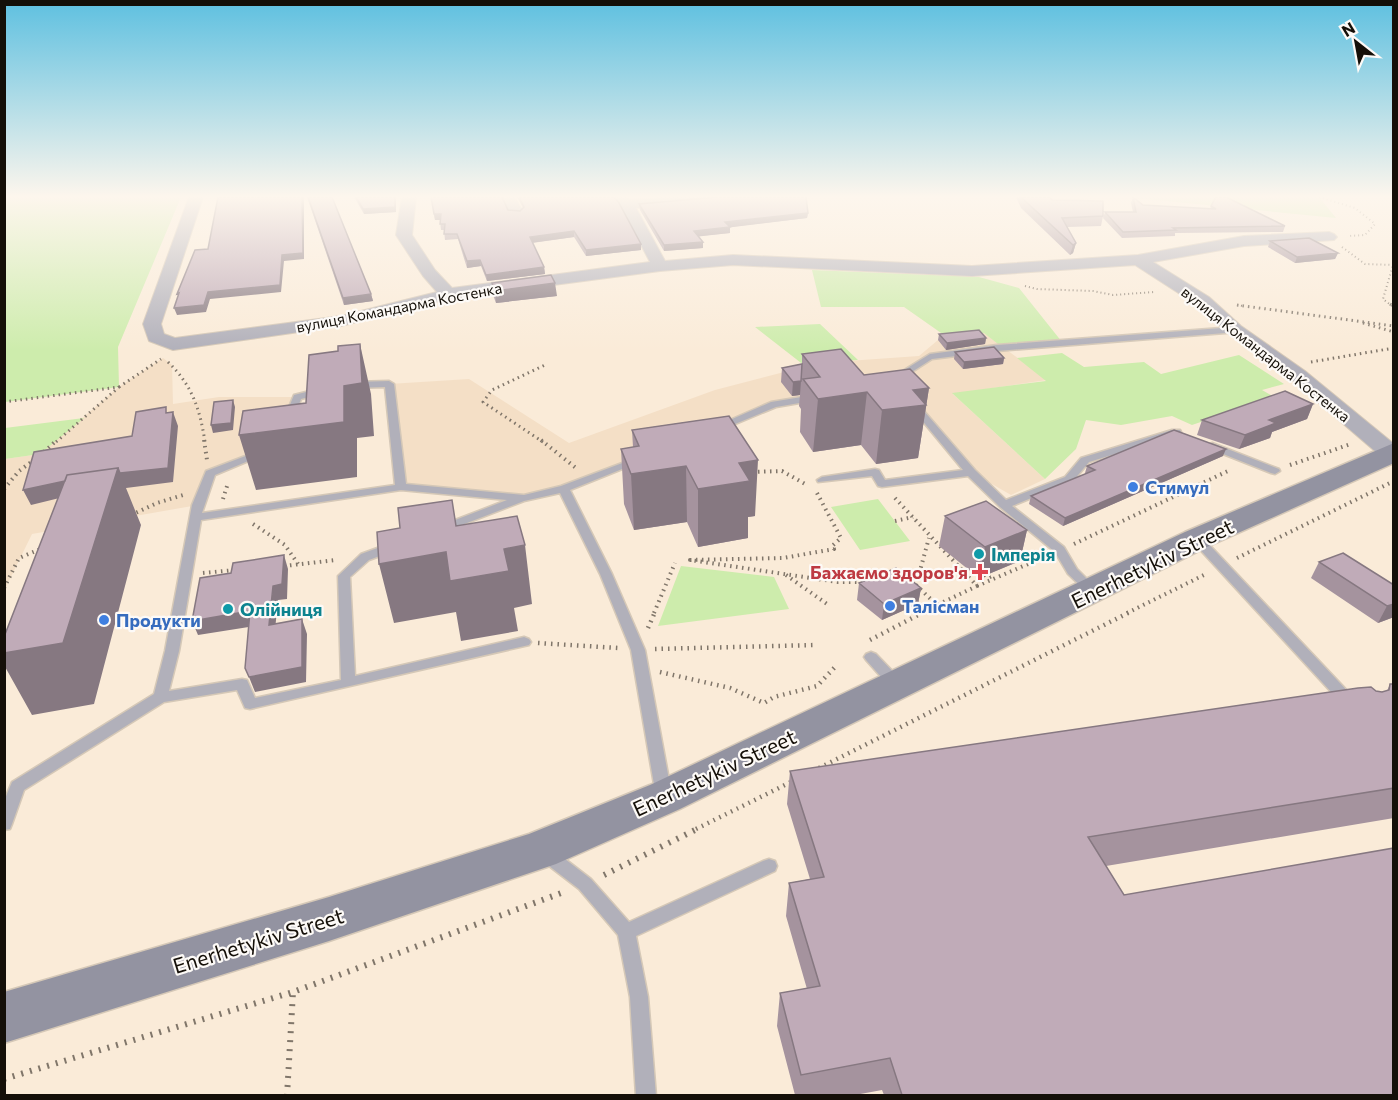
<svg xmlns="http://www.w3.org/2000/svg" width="1398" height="1100" font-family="Commissioner,sans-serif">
	<rect width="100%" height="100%" fill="#faebd8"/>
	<!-- built -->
	<path fill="#f4dfc6" d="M984 333 1047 380 953 394 1045 479 1011 495 971 472 896 385 774 404 564 489 524 498 401 487 389 384 469 379 569 443 715 390 819 363 919 356 944 335Z
		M163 358 172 365 173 404 219 397H297L280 447 210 473 198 505 32 534 5 589V459L40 454 119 387Z"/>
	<!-- green -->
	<path fill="#cdecac" d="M4 197H181L118 347 119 387 5 402Z
		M1126 197H1319L1336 218Z
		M812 270 979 277 1019 288 1062 342 998 344 984 333 944 335 904 307H821Z
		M820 324 858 360 819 363 805 366 755 327Z
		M1062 353 1084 367 1144 362 1161 374 1239 355 1284 384 1262 390 1274 397 1192 425 1172 416 1121 425 1086 420 1076 449 1045 479 952 393 1046 381 1017 358Z
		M84 418 40 454 5 459V428Z
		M878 499 910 541 860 550 831 507Z
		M681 566 774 577 789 609 658 626Z"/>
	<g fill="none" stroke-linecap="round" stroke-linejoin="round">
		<!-- lane casing -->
		<g stroke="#d5c8b7" stroke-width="3">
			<path id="lane" d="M1235 327 1239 330 1238 332 997 351 932 359 901 379H895L893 377 930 354 997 345Z
				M389 381 394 384 406 484 524 495 561 486 633 459 637 458 642 461 570 490 612 574 645 650 672 796 670 800 664 802 658 800 656 796 631 650 600 574 560 493 524 501 441 533 437 531 435 529 437 527 507 500 401 490 201 520 179 651 169 691 242 679 247 680 255 698 341 680 338 576 361 554 394 542 398 543 400 546 398 549 369 560 350 577 355 676 524 637 529 639 531 642 529 645 250 709 245 708 237 690 164 702 24 790 12 824 10 829 4 830V801L12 782 154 694 165 651 192 505 206 471 256 452 260 451 265 454 215 475 202 513 395 485 385 387 353 388 348 385 353 382Z
				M322 388 325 389V393L301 399 293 421H285L284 419 294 395Z
				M814 395 817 396V400L776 407 723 429H715L714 427 771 402Z
				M914 402 917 403 975 470 1006 500 1065 477 1081 458 1172 430H1180L1181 432 1180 434 1089 462 1073 481 1012 506 1064 547 1077 569 1099 591 1093 595 1089 594 1068 574 1055 552 1000 507 968 476 882 487 878 486 872 476 818 482 817 480 822 477 875 469 879 470 885 480 963 470 911 407 909 405Z
				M1212 443 1279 469 1280 471 1275 474 1271 473 1208 448 1207 446Z
				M1197 535 1201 536 1355 699 1357 703 1355 707 1350 708 1345 707 1193 542 1191 539Z
				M871 652 876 654 901 680 903 684 901 688H891L866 660 864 657 866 654Z
				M546 847 552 849 591 879 629 922 763 861 769 859 775 861 777 866 775 871 636 936 648 997 656 1096H636L630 997 618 935 579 889 540 859 538 854 540 849Z"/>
		</g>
		<!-- street casing -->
		<g stroke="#d5c8b7" stroke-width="2">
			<path id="street" d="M189 197H203L161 324 164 334 175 338 341 316 437 292 423 276 396 235 402 197H416L412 235 435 270 452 288 650 262 621 207 612 197H627L630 200 671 197H723L716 201 636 208 665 261 733 255 972 266 1138 255 1244 236 1329 232 1334 234 1337 237 1334 240 1244 246 1153 262 1209 297 1241 326 1305 371 1394 444V459L1383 458 1291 379 1229 334 1197 305 1135 265 972 276 733 265 660 271 448 299 341 326 173 350 149 341 143 324Z
				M500 197H514L523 211 521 214H511Z"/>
		</g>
		<!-- secondary casing -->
		<g stroke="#d5c8b7" stroke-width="3">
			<path id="secondary" d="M1394 443V463L1209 546 680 809 556 864 329 941 4 1043V992L329 897 529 834 650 785 1185 532Z"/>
		</g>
		<!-- path-far4 -->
		<path stroke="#80766a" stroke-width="2" stroke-dasharray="1 3" stroke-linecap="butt" d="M1319 197 1355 208 1375 224 1365 235 1348 236
			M1342 247 1365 264 1394 265
			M1025 286 1037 289 1093 291 1113 295 1154 292
			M1237 305 1243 306
			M1392 306 1383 299 1393 265"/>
		<!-- path-far3 -->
		<path stroke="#80766a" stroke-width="3" stroke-dasharray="1.5 4" stroke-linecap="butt" d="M1390 304 1394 307
			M1237 305 1394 326
			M1363 323 1394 332
			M168 362C192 385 200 409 205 442
			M1311 362 1394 348
			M119 387 161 359
			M4 402 119 387 56 442
			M543 442 483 402 492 390 545 365"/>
		<!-- path-far2 -->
		<path stroke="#80766a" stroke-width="4" stroke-dasharray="1.5 4.5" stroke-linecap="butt" d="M204 440 207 460
			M541 440 576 468
			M44 452 57 440
			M1290 465 1351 444
			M752 472 782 471 807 485
			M4 489 19 471 34 460
			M817 493 841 538 832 546 834 549 783 558 690 560 838 582H865
			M895 498 977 586 937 605 919 588
			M223 499 228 483
			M131 515 157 503 183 495
			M895 521 913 517
			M253 524 285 545 298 564
			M1074 544 1230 470
			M1237 558 1394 481
			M284 566 336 560
			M203 573 235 570
			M786 575 827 604
			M985 575 988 578 992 576
			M916 585 929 538
			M977 586 1042 558
			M4 588 19 558 43 548
			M654 613 675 563
			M921 613 937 605
			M1127 613 1206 574"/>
		<!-- path-far1 -->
		<path stroke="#80766a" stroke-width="4.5" stroke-dasharray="1.5 5" stroke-linecap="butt" d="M648 628 655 612
			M870 640 924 612
			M538 643 618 648
			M655 649 816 645
			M660 672 730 688 764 703 774 697 817 686 835 667
			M819 768 1130 612
			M696 829 791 782"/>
		<!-- path -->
		<path stroke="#80766a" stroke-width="6" stroke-dasharray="2 7" stroke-linecap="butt" d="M604 875 699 828
			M4 1079 293 992 564 892
			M287 1096 293 992"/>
		<!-- lane -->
		<use href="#lane" fill="#b1b0ba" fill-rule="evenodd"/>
		<!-- street -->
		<use href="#street" fill="#b1b0ba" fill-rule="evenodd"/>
		<!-- secondary -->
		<use href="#secondary" fill="#9393a1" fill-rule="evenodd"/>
	</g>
	<!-- wall -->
	<path fill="#a5939e" d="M307 197H332L371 294 373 301 344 305Z
		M354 197H396V212L364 214Z
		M431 197 508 210 520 211 523 208 517 197H614L641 250 586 256 574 237 532 243 544 267 545 274 487 281 481 266 467 268 458 239 445 240 444 230H441L440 220H435Z
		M1016 197H1050L1052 200 1103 216 1101 226 1067 227 1076 243 1073 253 1070 255 1021 208Z
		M1133 197 1143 205 1210 209 1211 206 1285 226 1283 232 1175 233V236L1122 238 1103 218 1105 212H1133L1131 203Z
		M716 198 808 213 807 218 730 227V233L699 236 703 242V248L664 251 640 210 639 204Z
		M1270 241 1338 253 1335 259 1295 263 1268 247Z
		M492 283 557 296 496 303 493 295Z
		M939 334 986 338 985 344 946 350 938 340Z
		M955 352 1004 358 1003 364 963 369 954 359Z
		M802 354 864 375 929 388 918 458 876 464 861 445 813 452 800 432 801 409 799 406 800 395 792 396 781 382 782 368 802 364Z
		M1313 404 1307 419 1272 432 1270 438 1239 449 1197 435 1202 420Z
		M729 416 755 516 748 517V538L698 547 687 522 634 530 624 504 621 449 633 447 632 430Z
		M1223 456 1063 526 1029 504 1031 496 1086 474 1085 473 1087 466Z
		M945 516 1027 530 1020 561 979 578 939 546Z
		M1319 562 1394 585V617L1378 623 1311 578Z
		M859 583 921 588 918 604 882 620 857 600Z
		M1390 684H1394V818L1106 866 1124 895 1394 1095H884L882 1090 855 1095H795L777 1026 780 993 807 989 786 916 789 883 810 879 787 804 790 771 1376 691 1382 692 1387 691Z"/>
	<!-- shaded-wall -->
	<path fill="#867881" d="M302 197H304V259L284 261 281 292 210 299 206 312 177 315 174 308 282 255Z
		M396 197V212L364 214 363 209Z
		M808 213 807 218 725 228 730 227V233L694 237V231L725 222Z
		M434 214H441L442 220H435Z
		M574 231V237L530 243V237Z
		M703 242V248L664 251V245Z
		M1076 243 1073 253 1070 255 1073 245Z
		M641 244V250L586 256V250Z
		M1338 253 1335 259 1295 263 1297 257Z
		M480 260 481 266 467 268V261Z
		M544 267 545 274 487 281 486 275Z
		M555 283 557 296 496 303 495 291Z
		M371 294 373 301 344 305 343 298Z
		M986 338 985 344 946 350 947 343Z
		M360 344 371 394 374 436 357 438V477L256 490 239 435 344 386Z
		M1004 358 1003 364 963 369 964 362Z
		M801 381 800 395 792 396 793 382Z
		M929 388 918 458 876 464 882 410 913 390Z
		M867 392 861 445 813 452 818 399Z
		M233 400 235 407 233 430 213 433 211 425Z
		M1313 404 1307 419 1272 432 1270 438 1239 449 1245 435 1269 420Z
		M173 412 178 426 173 482 126 488 141 525 94 704 32 715 4 665V653L84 492 31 505 23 490 118 468Z
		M1226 449 1223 456 1063 526 1065 518Z
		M758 460 755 516 748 517V538L698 547V489L739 463Z
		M686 466 687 522 634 530 631 474Z
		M1027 530 1020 561 979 578 985 547Z
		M525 545 532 604 514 608 518 631 461 641 456 612 394 623 379 564 446 552 465 579 504 549Z
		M284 555 288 569 287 599 278 600 274 640 269 625 273 586Z
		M921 588 918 604 882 620 884 604Z
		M1394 604V617L1378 623 1387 606Z
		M250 611 255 626 198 635 192 621Z
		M302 619 307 634 306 682 255 692 249 677Z"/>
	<!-- building -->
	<path fill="#c0abb8" stroke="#867881" stroke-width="1.5" d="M218 197H302L303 253 282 255 280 285 208 292 204 305 174 308 179 293 177 294 195 250 208 249Z
		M308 197H332L371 294 343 298Z
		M356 197H395V207L363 209Z
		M431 197H502L508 210 520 211 524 207 519 197H614L619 203 641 244 586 250 574 231 530 237 544 267 486 275 480 260 467 261 457 234H444L445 224H440L441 214H434Z
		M718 197H806L808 213 725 222 730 227 694 231 703 242 664 245 639 204Z
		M1022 197H1050L1052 200 1103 201V216L1062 218 1076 243 1073 245 1023 199Z
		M1133 197 1143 205 1216 209 1211 206 1216 197H1226L1285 226 1173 228 1176 230 1123 232 1105 212H1136Z
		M1309 238 1338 253 1297 257 1270 241Z
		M551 275 555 283 495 291 492 283Z
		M979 330 986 338 947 343 939 334Z
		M360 344 362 383 344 386V422L239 435 243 411 306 403 309 355 338 351V346Z
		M994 347 1004 358 964 362 955 352Z
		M841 349 864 375 910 369 929 388 913 390 926 405 882 410 867 392 818 399 803 379 820 377 802 354Z
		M802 364 801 381 793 382 782 368Z
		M1285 391 1313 404 1269 420 1276 423 1245 435 1202 420Z
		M233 400 231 423 211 425 214 402Z
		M166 407V413L173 412 168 468 120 473 118 468 67 475 65 481 23 490 34 452 132 436 136 412Z
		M729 416 758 460 739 463 750 481 698 489 686 466 631 474 621 449 639 446 632 430Z
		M1174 430 1226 449 1065 518 1031 496 1095 470 1087 466Z
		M118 468 63 643 4 653V637L67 475Z
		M452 500 456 526 517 516 525 545 504 549 509 571 450 581 446 552 379 564 377 532 400 528 398 508Z
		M986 501 1027 530 985 547 945 516Z
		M1343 553 1394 585V604L1387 606 1319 562Z
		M284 555 282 584 273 586 269 625 302 619V667L249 677 245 668 250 611 192 621 200 578 231 573 233 563Z
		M896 568 921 588 884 604 859 583Z
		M1390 684H1394V788L1088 837 1124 895 1394 848V1095H902L890 1058 801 1075 780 993 820 986 789 883 824 877 790 771 1358 688 1371 687 1376 691 1382 692 1389 690Z"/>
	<!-- sky -->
	<linearGradient id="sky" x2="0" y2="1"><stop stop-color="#5ec0e0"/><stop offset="0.56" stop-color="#fdf6ed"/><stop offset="1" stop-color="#fdf6ed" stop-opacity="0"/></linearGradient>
	<rect width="1398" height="351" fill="url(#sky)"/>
	<!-- markers -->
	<g fill="#3f7fe0" stroke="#fdfaf7" stroke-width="2">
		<circle cx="1133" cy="487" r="6"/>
		<circle cx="890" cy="606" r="6"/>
		<circle cx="104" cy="620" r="6"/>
	</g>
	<g fill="#0f9aa8" stroke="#fdfaf7" stroke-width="2">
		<circle cx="979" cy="554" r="6"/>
		<circle cx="228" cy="609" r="6"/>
	</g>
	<path fill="#e0444e" stroke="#fdfaf7" stroke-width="2" d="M977 563h6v6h6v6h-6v6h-6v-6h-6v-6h6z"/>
	<g text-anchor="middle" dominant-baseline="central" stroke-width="4.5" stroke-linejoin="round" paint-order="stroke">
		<!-- far-street labels -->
		<g font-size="15" fill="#140f08" stroke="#fdfaf7">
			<text transform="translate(399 307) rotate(-11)">вулиця Командарма Костенка</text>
			<text transform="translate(1266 354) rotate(38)">вулиця Командарма Костенка</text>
		</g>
		<!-- shop labels -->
		<g font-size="18" font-weight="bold" fill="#366cbe" stroke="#fdfaf7" text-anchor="start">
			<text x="1145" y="487">Стимул</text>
			<text x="902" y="606">Талісман</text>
			<text x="116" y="620">Продукти</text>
		</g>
		<!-- culture labels -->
		<g font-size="18" font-weight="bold" fill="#0d838f" stroke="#fdfaf7" text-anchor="start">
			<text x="991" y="554">Імперія</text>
			<text x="240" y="609">Олійниця</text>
		</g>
		<!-- health labels -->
		<g font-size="18" font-weight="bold" fill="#be3a42" stroke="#fdfaf7" text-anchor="end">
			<text x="968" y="572">Бажаємо здоров'я</text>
		</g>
		<!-- near-street labels -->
		<g font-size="21" fill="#140f08" stroke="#fdfaf7">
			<text transform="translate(1152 563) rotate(-26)">Enerhetykiv Street</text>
			<text transform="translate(714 772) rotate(-25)">Enerhetykiv Street</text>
			<text transform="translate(258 940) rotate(-17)">Enerhetykiv Street</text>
		</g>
	</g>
	<!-- border -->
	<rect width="1398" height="1100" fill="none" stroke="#140f08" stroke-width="12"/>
	<!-- north arrow -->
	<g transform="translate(1356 42) rotate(329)" stroke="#fdfaf7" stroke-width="4.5" paint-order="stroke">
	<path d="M0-4.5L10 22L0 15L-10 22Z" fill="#140f08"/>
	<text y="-9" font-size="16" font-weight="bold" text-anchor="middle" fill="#140f08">N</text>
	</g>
</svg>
